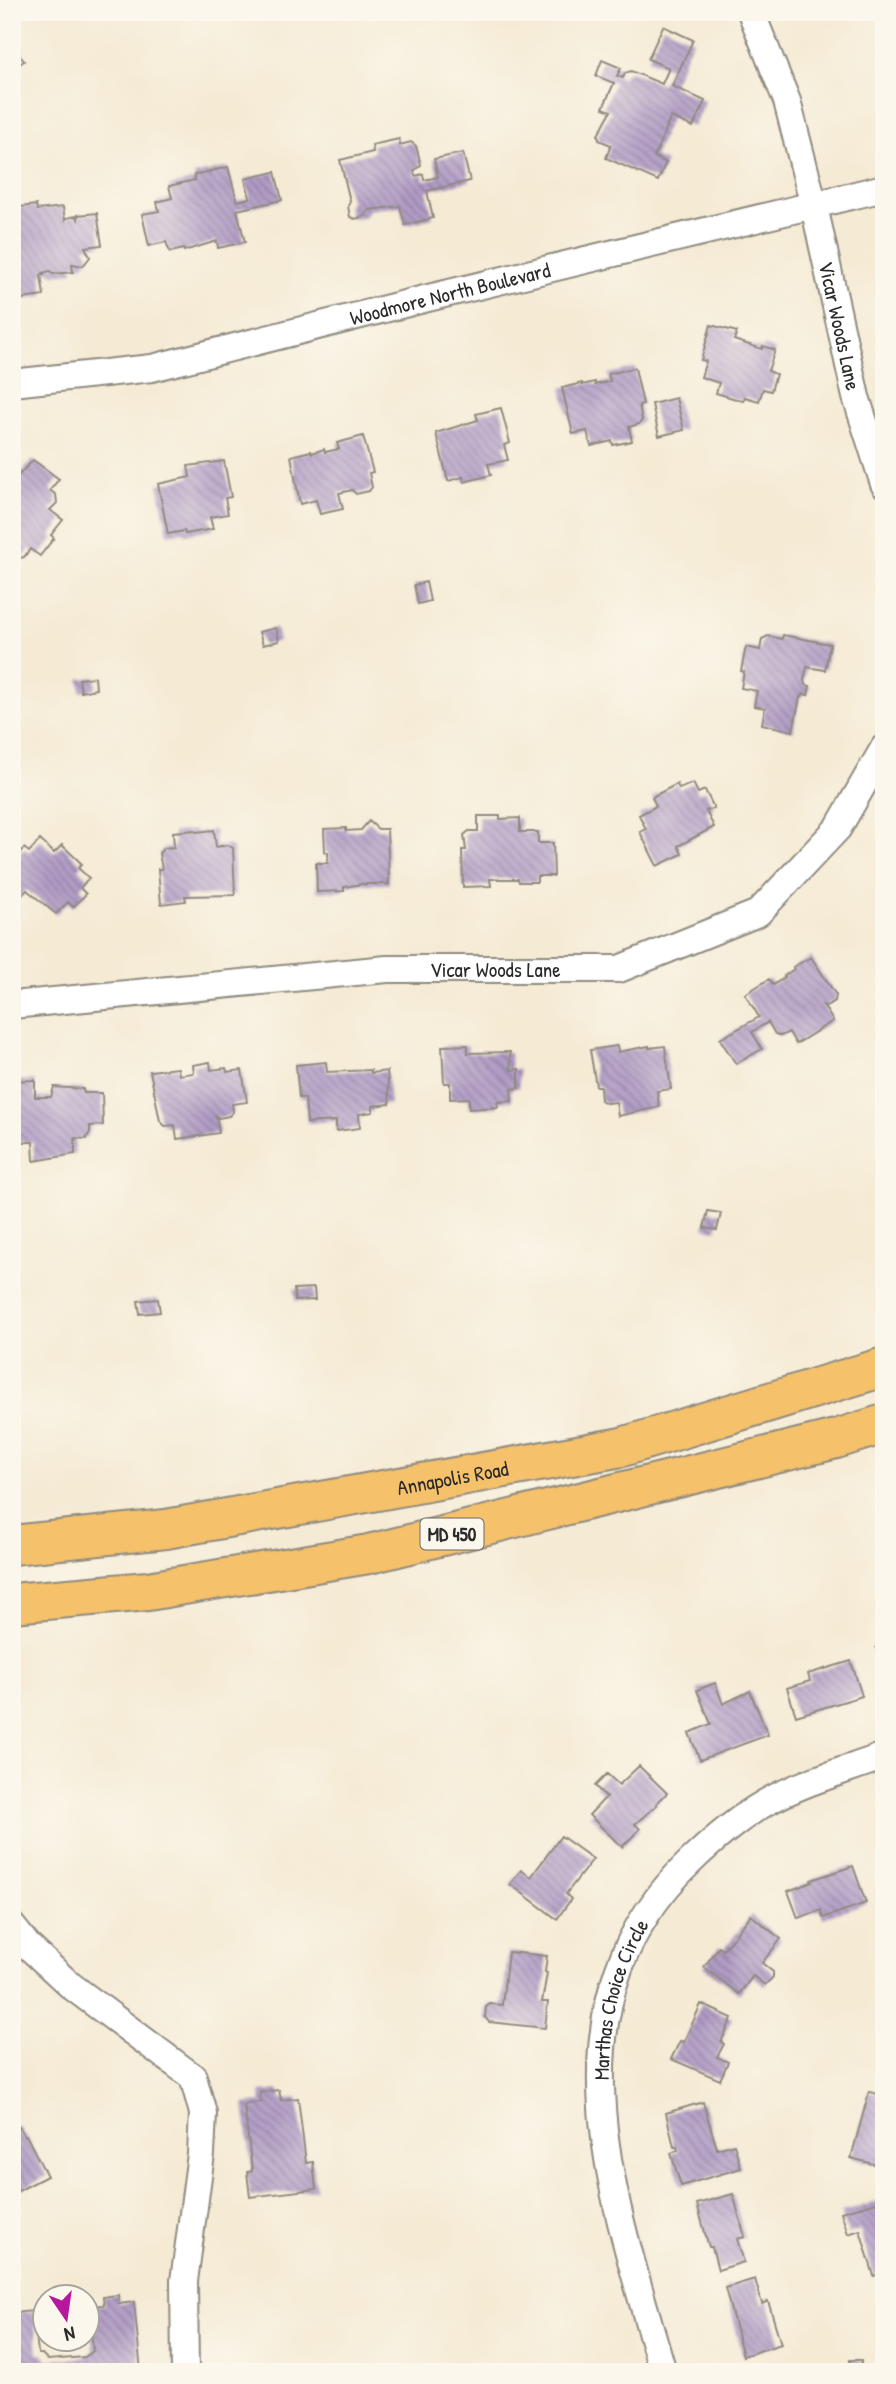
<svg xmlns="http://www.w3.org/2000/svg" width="896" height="2384" font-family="'Patrick Hand',sans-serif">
	<defs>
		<pattern id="building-back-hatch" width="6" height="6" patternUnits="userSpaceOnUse" patternTransform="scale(1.75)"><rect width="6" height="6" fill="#b09bc5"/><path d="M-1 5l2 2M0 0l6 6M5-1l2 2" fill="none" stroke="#8f7fa0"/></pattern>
	</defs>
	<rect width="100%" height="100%" fill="#fbf7ec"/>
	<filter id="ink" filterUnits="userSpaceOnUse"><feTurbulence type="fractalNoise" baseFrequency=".0143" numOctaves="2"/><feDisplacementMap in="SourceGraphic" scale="14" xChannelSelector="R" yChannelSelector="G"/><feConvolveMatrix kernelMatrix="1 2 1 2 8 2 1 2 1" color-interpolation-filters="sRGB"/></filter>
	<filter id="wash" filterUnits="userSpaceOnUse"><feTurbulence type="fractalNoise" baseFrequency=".00686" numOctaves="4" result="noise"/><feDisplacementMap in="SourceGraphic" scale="28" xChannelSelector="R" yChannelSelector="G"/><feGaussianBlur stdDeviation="1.57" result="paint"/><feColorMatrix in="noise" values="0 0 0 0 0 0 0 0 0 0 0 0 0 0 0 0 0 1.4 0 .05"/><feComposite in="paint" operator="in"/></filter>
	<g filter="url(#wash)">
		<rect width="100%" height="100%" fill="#f5ebd5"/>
		<g id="blocks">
			<!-- building -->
			<path fill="url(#building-back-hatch)" d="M663 26 693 40 672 86 705 101 693 127 671 117 654 157 666 162 658 181 606 158 611 145 599 140 598 135 611 111 603 108 614 83 596 76 602 60 621 68 617 76 623 78 625 73 631 71 662 84 669 68 648 59Z
				M16 50 24 61 12 69V52Z
				M399 139 400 145 411 142 416 146 421 165 414 171 415 176 423 174 424 180 438 177 434 159 463 153 470 181 427 191 433 218 405 225 400 206 369 210 365 216 355 219 350 217 348 206 350 201 340 160 373 152 372 145Z
				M228 167 237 201 250 198 245 179 275 172 282 200 237 210 245 242 218 248 217 241 184 251V249L170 252 166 242 149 246 142 214 159 211 157 202 172 198 169 186 195 180 194 175Z
				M36 205 37 210 63 207 65 220 67 218 76 216 78 219V215L97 213 102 245 85 247 90 257 83 266 72 264 73 272 53 274 50 271 43 273 44 275H41L44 296 14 300 12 208Z
				M711 325 737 332 734 340 762 349 763 346 775 350 768 371 776 374 771 391 763 389 759 401 745 397 743 401 716 393 719 383 701 377 706 361 701 360Z
				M635 368 643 404 639 405 642 420 639 424 629 427 632 441 613 445 612 441 591 446 587 431 573 434 562 388 582 383V385L595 382V385L610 381 608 374Z
				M676 398 684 430 659 436 652 404Z
				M501 408 510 443 504 445 508 460 488 464 491 475 464 482 463 477 448 481 436 433 478 420 476 414Z
				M363 436 373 472 369 473 372 487 369 491 356 494 352 490 339 493 343 509 320 514 316 500 300 504 291 456 311 451 312 453 324 449 325 452 339 449 337 443Z
				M33 460 59 479 50 490 56 495 57 503 50 510 63 520 51 535 54 538 40 556 30 549 24 557 20 558 12 552V482Z
				M224 461 231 497 225 498 228 514 210 517 213 529 185 534 184 531 168 534 158 484 190 477 188 466Z
				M426 582 430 601 418 604 414 585Z
				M276 628 279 641 263 645 259 632Z
				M783 635 830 644 825 670 807 667 804 680 805 685 810 686 808 695 803 694 802 697H800L793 731 762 724 765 708 754 706 757 691 741 688 744 672 741 671 746 647 760 650 762 639 768 636 782 639Z
				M95 677 96 689 81 692 79 679Z
				M693 783 698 793 705 790 714 808 706 811 714 827 678 846 682 854 657 866 640 832 646 829 639 815 656 806 652 797 677 784 679 789Z
				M478 816H500V819L520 818V832H538V843H553L554 876H537V882H519L518 879H490L491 886 463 887 462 850H466L464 835 469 831H478Z
				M369 821 378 829H387L389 884H362L344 887V891L317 892 316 863H328V852H325L324 829 346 828V831L361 830Z
				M195 830 196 832 214 830 216 847 228 845 233 848 235 895 185 896 186 901 161 904 158 869H162L159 853 164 848 174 847 173 832Z
				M40 840 54 853 62 845 82 864 78 868 89 878 80 888 86 894 73 907 68 902 56 914 27 890 19 898 12 892V861L24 848 29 852Z
				M811 957 836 995 835 1001 826 1006 823 1005 833 1021 796 1044 789 1032 781 1036 775 1034 768 1022 752 1032 762 1049 736 1064 720 1039 759 1017 745 994 769 979 773 985 785 977 784 976 794 969 793 967Z
				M468 1045V1053L510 1052 511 1070 519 1069V1088L511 1089 512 1101 497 1102 498 1107 469 1109V1098L450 1099V1083H444L442 1046Z
				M617 1046 618 1052 649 1046V1048L665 1046 671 1089 657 1091 659 1107 618 1116 616 1102 606 1103 601 1100 600 1086H596L590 1050Z
				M210 1062 211 1070 226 1068 227 1072 242 1070 247 1102 232 1104 233 1112 229 1116 219 1118 216 1116 219 1133 177 1139 175 1125 165 1126 160 1121 150 1071 178 1068 179 1075 194 1073 193 1065Z
				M326 1062 327 1072 371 1070V1073L387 1071 390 1104 373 1106V1112L359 1114 360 1128 336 1131V1121L307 1123 305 1098H299L296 1065Z
				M35 1080V1097H51L54 1087 83 1089 84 1093H102L103 1125 90 1126V1132L86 1139 75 1138V1154L34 1161 33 1142H17V1135H12V1081Z
				M708 1211 721 1213 717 1230 704 1228Z
				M314 1288 315 1300 295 1301 294 1289Z
				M158 1299 160 1312 140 1314 138 1301Z
				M884 1646V1670H883L876 1648Z
				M851 1661 862 1696 796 1716 787 1688 810 1681 808 1674Z
				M715 1683 723 1704 750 1691 768 1735 700 1760 689 1733 711 1724 697 1690Z
				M639 1766 667 1793 656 1804 657 1805 635 1824 640 1829 622 1847 589 1815 606 1797 595 1786 607 1774 619 1785Z
				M561 1836 593 1859 566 1894 571 1899 557 1919 510 1884 521 1870 531 1877Z
				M853 1866 866 1903 823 1918 821 1910 798 1918 788 1891 812 1882 811 1880Z
				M751 1915 781 1939 762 1963 773 1972V1977L765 1985 753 1976 739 1994 704 1967 719 1947 723 1950Z
				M508 1952 547 1956 545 1972 547 1973 542 2002H548L545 2028 489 2022 485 2017 486 2007 490 2004 502 2005Z
				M701 2004 732 2018 721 2042 724 2044 717 2057 728 2062 720 2080 671 2059 680 2041 684 2042Z
				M279 2090 281 2100 298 2098 306 2163 313 2162 316 2189 250 2197 247 2172 252 2171 244 2104 261 2102 260 2092Z
				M869 2092 884 2095V2167L851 2158Z
				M703 2102 717 2149 734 2144 741 2168 681 2186 671 2153 678 2150 677 2147H674L666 2113Z
				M19 2126 24 2136 26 2135 47 2176 12 2194V2129Z
				M733 2194 745 2237 737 2239 744 2262 718 2270 712 2247H709L697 2204Z
				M884 2200V2273L874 2276 860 2230 848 2234 841 2212Z
				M755 2279 762 2304 768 2301 781 2344 743 2356 725 2288Z
				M118 2295 119 2304 134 2302 141 2372H12V2313L34 2311 38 2354H42L48 2360 85 2357 93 2351 89 2306 104 2305 103 2297Z
				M850 2360H861V2372H851Z"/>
		</g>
	</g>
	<g filter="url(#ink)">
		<use href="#blocks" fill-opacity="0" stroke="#908b80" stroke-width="2"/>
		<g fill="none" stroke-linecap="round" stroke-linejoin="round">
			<!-- minor casing -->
			<g stroke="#908b80" stroke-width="30">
				<g id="minor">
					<path id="s1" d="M751 12 787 101 814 206 856 397 884 484"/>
					<path id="s2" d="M12 383 152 368 424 299 884 188"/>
					<path id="s3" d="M12 1005 387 969H619L758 913 838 828 884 748"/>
					<path d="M12 1926 28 1946 70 1985 193 2077 203 2113 201 2154 184 2281 185 2372"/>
					<path id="s4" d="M663 2372C614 2200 540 2006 690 1862 713 1840 737 1819 765 1803 802 1782 844 1771 884 1756"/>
				</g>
			</g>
			<!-- primary casing -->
			<g stroke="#908b80" stroke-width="42">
				<g id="primary">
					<path id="s5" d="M12 1545 166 1529 622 1447 884 1367"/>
					<path d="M12 1603 148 1591 369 1554 836 1439 884 1424"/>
				</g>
			</g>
			<!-- minor -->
			<use href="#minor" stroke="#fff" stroke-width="26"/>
			<!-- primary -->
			<use href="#primary" stroke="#f5c16b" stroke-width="38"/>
		</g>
	</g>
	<g text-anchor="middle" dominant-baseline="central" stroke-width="5" stroke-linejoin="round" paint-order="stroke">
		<!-- shield labels -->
		<rect fill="#fbf7ec" stroke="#696865" stroke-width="2" x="420.5" y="1518.5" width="63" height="31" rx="5"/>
		<g font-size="19" font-weight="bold" fill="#2b2b2b">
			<text x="452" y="1534">MD 450</text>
		</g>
		<!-- street labels -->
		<g font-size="21" fill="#2b2b2b" stroke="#fbf7ec">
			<text stroke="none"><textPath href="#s2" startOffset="448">Woodmore North Boulevard</textPath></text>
			<text stroke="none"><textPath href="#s1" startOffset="327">Vicar Woods Lane</textPath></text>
			<text stroke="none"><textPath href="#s3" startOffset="485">Vicar Woods Lane</textPath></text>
			<text stroke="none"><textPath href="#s5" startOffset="446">Annapolis Road</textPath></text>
			<text stroke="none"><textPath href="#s4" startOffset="383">Marthas Choice Circle</textPath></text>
		</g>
	</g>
	<!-- margin -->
	<rect width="896" height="2384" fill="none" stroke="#fbf7ec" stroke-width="42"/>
	<!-- north arrow -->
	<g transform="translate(66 2318) rotate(167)"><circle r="33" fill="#fbf7ec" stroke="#a8a59f" stroke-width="2"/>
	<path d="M0-5L12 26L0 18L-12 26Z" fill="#b5179e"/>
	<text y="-10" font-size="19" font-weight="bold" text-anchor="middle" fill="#2b2b2b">N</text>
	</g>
</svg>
